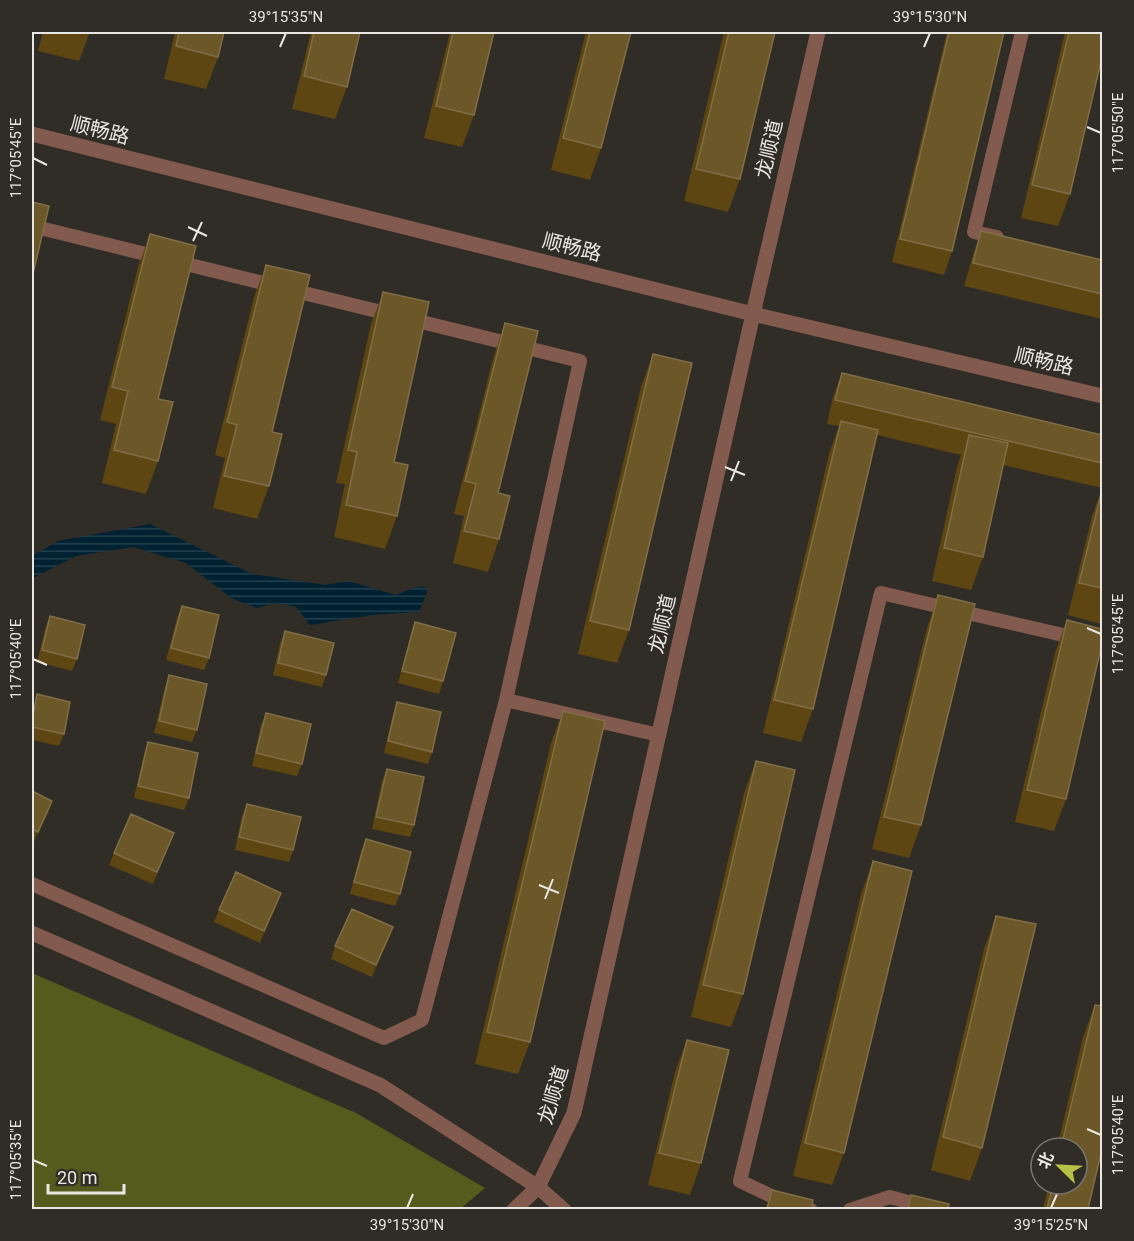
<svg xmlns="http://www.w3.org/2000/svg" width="1134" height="1241" font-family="Roboto,'Noto Sans SC',sans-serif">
	<defs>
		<pattern id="water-rules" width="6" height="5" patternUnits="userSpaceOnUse" patternTransform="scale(1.5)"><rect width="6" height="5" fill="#002131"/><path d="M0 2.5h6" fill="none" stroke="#25414f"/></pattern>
	</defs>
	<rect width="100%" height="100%" fill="#302c26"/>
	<!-- grass -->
	<path fill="#555a1d" d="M32 973 356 1113 485 1188 459 1210 32 1209Z"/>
	<!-- water -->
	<path fill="url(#water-rules)" d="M150 524 252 574 325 585 348 581 396 595 413 588 425 586 427 592 419 612 372 615 310 625 296 607 276 603 257 608 231 598 186 563 133 547 76 556 35 577H32V556L58 541Z"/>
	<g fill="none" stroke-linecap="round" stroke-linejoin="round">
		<!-- service -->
		<path stroke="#825b4e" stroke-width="14" d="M32 226 580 361 506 700 422 1020 384 1038 32 884
			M997 237 974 232 1022 32
			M506 700 659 735
			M811 1210 788 1204 740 1181 881 593 1102 644
			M850 1210 890 1197 919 1205 924 1210"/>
		<!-- minor -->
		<path stroke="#825b4e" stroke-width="15" d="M32 933 380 1085 538 1187 564 1210"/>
		<!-- tertiary -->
		<path stroke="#825b4e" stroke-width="15" d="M32 134 753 314 1102 396
			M514 1210 538 1187 574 1113 753 314 818 32"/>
	</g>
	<!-- wall -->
	<path fill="#5e4612" d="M43 32H90L79 61 38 51Z
		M175 32H224L218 57 206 89 164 79Z
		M311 32H360L347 87 335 119 292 109Z
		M450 32H494L474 115 462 147 424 138Z
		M586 32H631L601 148 590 180 551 170Z
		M724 32H775L740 179 728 212 684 201Z
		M947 32H1004L952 251 944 275 892 262Z
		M1065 32H1102L1070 194 1058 226 1021 218Z
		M981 231 1102 260V319L964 286 973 255Z
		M150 234 158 399V461L146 494 102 483 116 424 100 420 138 267Z
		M266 265 272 432 269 486 257 519 213 508 225 458 215 455 254 297Z
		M383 292 397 516 385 549 334 537 345 484 336 483 371 324Z
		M505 323 498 493 499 539 488 572 453 563 464 516 454 514 494 355Z
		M653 354 629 630 617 663 578 654 641 387Z
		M842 373 1102 435V620L1101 624 1068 615 1092 516 1102 488 1003 465 983 557 971 590 932 581 957 467 961 455 877 435 813 709 801 742 763 733 829 454 839 426 827 424 833 397Z
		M938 595 921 825 909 858 872 849 927 628Z
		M182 606 209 658 204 670 166 660 177 618Z
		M50 616 77 659 72 671 37 662 45 629Z
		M1067 620 1066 799 1054 831 1015 822 1055 653Z
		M415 622 443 681 439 694 398 683 411 634Z
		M285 631 326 675 322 687 273 675 280 643Z
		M169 675 197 730 192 742 154 733 165 687Z
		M37 694 64 734 59 746 32 740V713Z
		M397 702 432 752 428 764 384 753 393 714Z
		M563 711 530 1042 518 1074 475 1064 551 743Z
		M266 713 302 764 297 776 252 766 261 725Z
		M148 742 189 798 184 810 134 798 144 754Z
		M756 761 743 994 731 1027 691 1017 744 793Z
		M387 769 414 825 410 837 372 829 382 781Z
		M32 791 52 801 48 813 33 844 32 843Z
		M247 804 293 850 289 862 235 850 242 816Z
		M174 833 153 884 109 865 114 853Z
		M366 839 400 894 395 906 350 894 361 851Z
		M873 861 844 1153 832 1185 793 1176 861 894Z
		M277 905 260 943 214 922 219 910Z
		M996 916 982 1148 970 1181 931 1170 984 949Z
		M389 939 372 977 331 959 335 946Z
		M1095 1005 1088 1209H1043L1049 1184H1077V1148H1057L1083 1037Z
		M687 1040 701 1163 690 1195 648 1185 675 1072Z
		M772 1190 811 1209H765Z"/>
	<!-- shaded-wall -->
	<path fill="#453410" d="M52 801 48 813 33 844 38 832Z
		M281 893 277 905 260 943 264 931Z
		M393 927 389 939 372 977 376 965Z"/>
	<!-- building -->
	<path fill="#6c5728" stroke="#806e46" stroke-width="1.5" d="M179 32H224L218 57 176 46Z
		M314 32H360L347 87 304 76Z
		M453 32H494L474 115 436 106Z
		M590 32H631L601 148 563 138Z
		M729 32H775L740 179 696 169Z
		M949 32H1004L952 251 900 239Z
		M1069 32H1102V57L1070 194 1032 185Z
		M32 202 49 206 32 278Z
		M981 231 1102 260V294L973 263Z
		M150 234 196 246 158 399 173 402 158 461 114 450 128 391 112 387Z
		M266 265 310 275 272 432 282 434 269 486 224 476 237 425 227 422Z
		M383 292 429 302 394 462 408 465 397 516 346 505 357 452 348 450Z
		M505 323 538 331 498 493 510 496 499 539 464 531 476 484 465 481Z
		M653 354 692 363 629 630 590 621Z
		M842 373 1102 435V463L835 400Z
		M841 421 878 430 813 709 774 700Z
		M969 435 1008 443 983 557 944 548Z
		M1102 490V588L1079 583Z
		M938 595 975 604 921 825 884 817Z
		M182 606 219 615 209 658 171 648Z
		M50 616 85 625 77 659 42 650Z
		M1067 620 1102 629V644L1066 799 1027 790Z
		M415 622 456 633 443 681 402 671Z
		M285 631 334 643 326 675 278 663Z
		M169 675 207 684 197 730 159 721Z
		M37 694 70 702 64 734 32 727V722Z
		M397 702 441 712 432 752 388 741Z
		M563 711 605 721 530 1042 487 1032Z
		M266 713 311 724 302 764 256 753Z
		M148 742 198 753 189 798 138 786Z
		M756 761 795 770 743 994 703 985Z
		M387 769 424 777 414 825 376 817Z
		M32 791 52 801 38 832 32 829Z
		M247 804 301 817 293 850 239 837Z
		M131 814 174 833 157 872 114 853Z
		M366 839 411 852 400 894 354 882Z
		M873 861 912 871 844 1153 805 1143Z
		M236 872 281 893 264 931 219 910Z
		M352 909 393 927 376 965 335 946Z
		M996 916 1036 924 982 1148 943 1137Z
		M1095 1005 1102 1006V1149L1088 1209H1047L1053 1184H1077V1148H1061Z
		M687 1040 729 1050 701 1163 659 1153Z
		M772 1190 813 1200 811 1209H767Z
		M911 1195 949 1204 948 1209H908Z"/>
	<!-- ticks -->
	<path fill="none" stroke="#e9e7e3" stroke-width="2" d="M280 47 286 33M924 47 930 33M1087 127 1101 133M33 158 47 165M188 227 207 236M193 241 202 222M725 467 745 475M731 481 739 461M1087 628 1101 634M33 659 47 665M539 885 559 893M545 899 553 879M1087 1129 1101 1135M33 1160 47 1166M407 1208 413 1194M1051 1208 1057 1194"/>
	<g text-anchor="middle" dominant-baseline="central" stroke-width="4.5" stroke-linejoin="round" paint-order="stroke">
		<!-- street labels -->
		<g font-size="20" fill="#e9e7e3" stroke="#302c26">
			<text transform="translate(100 130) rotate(14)">顺畅路</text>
			<text transform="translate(769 149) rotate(-77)">龙顺道</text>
			<text transform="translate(572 247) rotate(14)">顺畅路</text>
			<text transform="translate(1044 361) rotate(13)">顺畅路</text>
			<text transform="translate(662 624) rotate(-77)">龙顺道</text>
			<text transform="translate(553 1095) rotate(-73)">龙顺道</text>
		</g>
	</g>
	<!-- border -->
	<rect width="1134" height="1241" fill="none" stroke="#302c26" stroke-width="66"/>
	<!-- north arrow -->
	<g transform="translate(1059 1166) rotate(294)"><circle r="28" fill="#302c26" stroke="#7a7772" stroke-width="1.5"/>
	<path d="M0-4.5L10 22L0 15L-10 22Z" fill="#b7c147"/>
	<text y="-9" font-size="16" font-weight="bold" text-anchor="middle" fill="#e9e7e3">北</text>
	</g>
	<!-- scale -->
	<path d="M48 1184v9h76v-9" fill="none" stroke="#e9e7e3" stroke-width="3"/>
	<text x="57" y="1184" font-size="18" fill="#e9e7e3" stroke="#302c26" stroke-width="4.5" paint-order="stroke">20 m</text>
	<rect x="33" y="33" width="1068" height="1175" fill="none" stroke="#e9e7e3" stroke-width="2"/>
	<g font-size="15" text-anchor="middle" fill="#e9e7e3">
		<text x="286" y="22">39°15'35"N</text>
		<text x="930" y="22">39°15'30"N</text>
		<text transform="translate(1118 133) rotate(-90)" y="5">117°05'50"E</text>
		<text transform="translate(16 158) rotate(-90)" y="5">117°05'45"E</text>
		<text transform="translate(1118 634) rotate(-90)" y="5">117°05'45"E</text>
		<text transform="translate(16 659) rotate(-90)" y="5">117°05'40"E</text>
		<text transform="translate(1118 1135) rotate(-90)" y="5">117°05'40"E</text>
		<text transform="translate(16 1160) rotate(-90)" y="5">117°05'35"E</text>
		<text x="407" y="1230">39°15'30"N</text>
		<text x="1051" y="1230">39°15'25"N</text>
	</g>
</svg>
